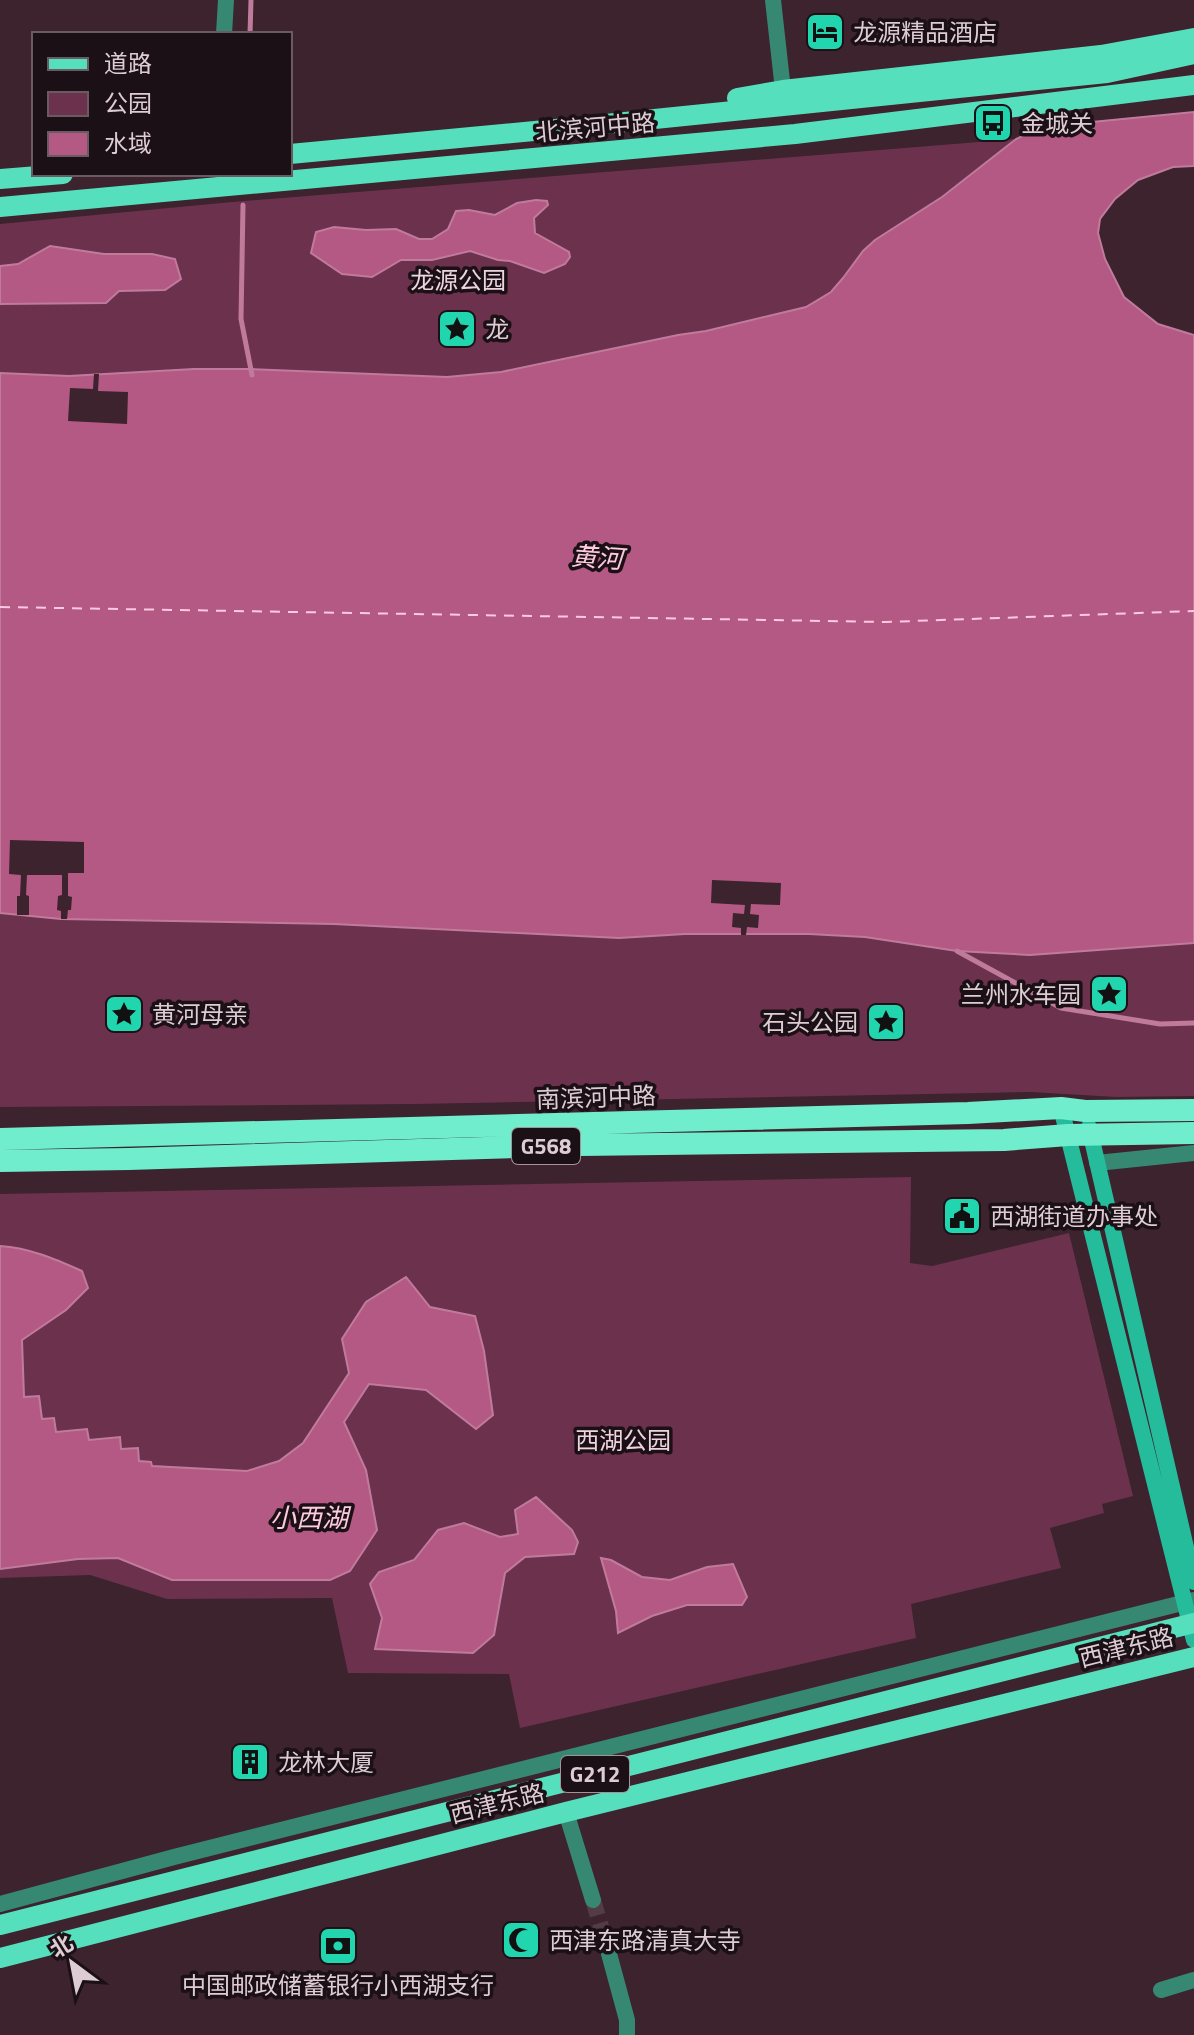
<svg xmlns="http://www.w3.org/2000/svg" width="1194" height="2035" font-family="'Titillium Web','Noto Sans SC',sans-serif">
	<rect width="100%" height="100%" fill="#3c232e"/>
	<!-- green -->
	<path fill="#6c314d" d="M1016 139 850 267 843 278 831 292 806 307 706 331 678 335 501 372 447 377 250 369H194L69 376 0 373V224L232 202Z
		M0 913 61 919 334 924 619 938 685 934H809L865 937 957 951 1030 955 1194 943V1096L1116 1097 1031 1092 414 1104 0 1107Z
		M911 1177 910 1263 932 1266 1069 1233 1133 1496 1102 1504 1104 1513 1050 1528 1061 1568 911 1604 916 1638 520 1728 509 1674 348 1673 332 1598 167 1599 90 1575 0 1578V1194Z"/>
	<!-- water -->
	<path fill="#b45884" stroke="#c07b9c" stroke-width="2" d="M1194 112V166L1173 167 1138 180 1115 199 1100 219 1098 233 1105 259 1124 297 1158 324 1194 335V943L1030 955 957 951 865 937 809 934H685L619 938 334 924 61 919 0 913V373L69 376 194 369H250L447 377 501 372 678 335 706 331 806 307 831 292 843 278 863 251 875 240 942 197 1016 139 1031 132 1051 126Z
		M536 200 547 201 548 205 534 218 535 233 569 252 570 257 565 264 544 273 510 261 498 260 470 251 432 260H401L372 277 342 274 311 253 316 232 334 227 366 230 396 229 419 239H432L448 229 456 211 469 210 495 215 517 203Z
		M50 246 104 254H152L175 259 181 279 165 290 119 291 106 303 0 304V266L18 264Z
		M0 1246C30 1248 55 1259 82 1271L88 1288 66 1310 22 1340 24 1397 39 1396 42 1419 54 1418 56 1432 87 1429 89 1440 120 1437 121 1449 138 1448 139 1461 151 1462 152 1466 247 1471 279 1461 303 1443 349 1373 342 1339 366 1302 406 1277 430 1307 475 1316 484 1351 493 1415 476 1429 426 1390 369 1384 344 1422 366 1470 377 1530 350 1571 330 1580H172L118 1558 78 1559 0 1569Z
		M536 1497 572 1530 578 1542 574 1554 525 1557 505 1573 494 1635 473 1653 375 1649 382 1618 370 1584 379 1572 414 1560 438 1530 464 1523 500 1537 518 1534 515 1510Z
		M601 1558 611 1560 642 1577 670 1580 707 1567 733 1564 747 1597 742 1605H687L652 1616 618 1633 616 1611Z"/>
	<!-- pier -->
	<path fill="#3c232e" d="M94 374H99L98 391 128 392 127 424 68 421 70 388 93 389Z
		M10 840 84 842V873H68V896L72 897 71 910H68L67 919H61V911L57 910 58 896 62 895V875H27L26 895 29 896V915H17V896H20L21 875 9 874Z
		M712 880 781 883 780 905 751 904 750 914 759 915 758 928 747 927 746 935H741V928L732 927 733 913 744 914 745 905 711 903Z"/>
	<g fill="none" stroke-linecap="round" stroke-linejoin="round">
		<!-- stream -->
		<path stroke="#c07b9c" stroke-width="5" d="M250 34 251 0
			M243 205 241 319 252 375
			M957 951 1061 1008 1160 1024 1194 1023"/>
		<!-- ferry -->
		<path stroke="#fdcadf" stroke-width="2" stroke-dasharray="10 8" stroke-linecap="butt" d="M0 607 886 622 1194 611"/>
		<!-- minor-tunnel -->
		<path stroke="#543c47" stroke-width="16" stroke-dasharray="16 8" stroke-linecap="butt" d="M593 1900 608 1950"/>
		<!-- minor -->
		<path stroke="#378873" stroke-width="16" d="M773 0 783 90
			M224 34 226 0
			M1097 1163 1194 1153
			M566 1812 593 1900
			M608 1950 627 2020V2035
			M1161 1990 1194 1980"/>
		<!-- tertiary -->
		<path stroke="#378873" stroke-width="16" d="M0 1904 174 1857 1194 1600"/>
		<!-- secondary -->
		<path stroke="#25bc9c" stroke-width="16" d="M1061 1108 1194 1640
			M1089 1127 1194 1582"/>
		<!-- primary -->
		<path stroke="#56dfbd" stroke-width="20" d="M737 98 783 90 1101 55 1194 38
			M290 154 576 127 1107 73 1194 54
			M0 179 63 174
			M0 207 795 134 1194 85
			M0 1925 1194 1623
			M0 1958 566 1812 1194 1657"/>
		<!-- trunk -->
		<path stroke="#70edcc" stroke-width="22" d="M0 1139 968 1113 1061 1108 1085 1111 1194 1110
			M0 1161 129 1159 579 1145 1004 1140 1068 1135 1194 1133"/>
	</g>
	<!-- icons -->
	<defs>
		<g id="hotel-square" transform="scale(2)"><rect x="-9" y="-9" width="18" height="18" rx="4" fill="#21d5af" stroke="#1b1015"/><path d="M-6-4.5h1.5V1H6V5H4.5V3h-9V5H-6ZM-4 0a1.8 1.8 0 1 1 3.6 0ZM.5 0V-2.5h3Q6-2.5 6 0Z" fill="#111"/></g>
		<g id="bus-square" transform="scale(2)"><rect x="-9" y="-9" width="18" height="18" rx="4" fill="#21d5af" stroke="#1b1015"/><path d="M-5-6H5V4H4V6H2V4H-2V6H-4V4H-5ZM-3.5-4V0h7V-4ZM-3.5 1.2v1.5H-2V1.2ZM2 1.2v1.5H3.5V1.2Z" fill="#111"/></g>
		<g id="sight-square" transform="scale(2)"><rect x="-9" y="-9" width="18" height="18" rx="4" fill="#21d5af" stroke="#1b1015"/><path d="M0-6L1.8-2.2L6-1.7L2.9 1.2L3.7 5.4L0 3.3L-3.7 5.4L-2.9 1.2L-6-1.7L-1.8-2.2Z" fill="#111"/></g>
		<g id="civic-square" transform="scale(2)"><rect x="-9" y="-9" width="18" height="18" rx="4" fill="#21d5af" stroke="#1b1015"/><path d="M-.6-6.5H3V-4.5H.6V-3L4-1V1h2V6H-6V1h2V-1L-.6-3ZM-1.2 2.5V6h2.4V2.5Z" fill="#111"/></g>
		<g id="building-square" transform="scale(2)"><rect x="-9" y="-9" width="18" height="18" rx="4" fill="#21d5af" stroke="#1b1015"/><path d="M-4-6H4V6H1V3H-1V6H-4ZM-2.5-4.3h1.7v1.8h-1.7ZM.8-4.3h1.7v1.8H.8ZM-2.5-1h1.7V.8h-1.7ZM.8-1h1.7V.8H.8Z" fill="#111"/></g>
		<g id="mosque-square" transform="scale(2)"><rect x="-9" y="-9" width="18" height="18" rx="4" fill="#21d5af" stroke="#1b1015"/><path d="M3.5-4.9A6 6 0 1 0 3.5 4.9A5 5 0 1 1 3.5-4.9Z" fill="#111"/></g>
		<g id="bank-square" transform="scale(2)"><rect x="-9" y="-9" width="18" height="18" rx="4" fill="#21d5af" stroke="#1b1015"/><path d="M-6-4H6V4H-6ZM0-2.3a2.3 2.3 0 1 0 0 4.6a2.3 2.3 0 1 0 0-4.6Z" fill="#111"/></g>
	</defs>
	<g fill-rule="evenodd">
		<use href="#hotel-square" x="825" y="32"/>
		<use href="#bus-square" x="993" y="123"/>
		<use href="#sight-square" x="457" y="329"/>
		<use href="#sight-square" x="1109" y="994"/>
		<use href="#sight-square" x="124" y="1014"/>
		<use href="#sight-square" x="886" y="1022"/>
		<use href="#civic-square" x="962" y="1216"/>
		<use href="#building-square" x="250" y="1762"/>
		<use href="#mosque-square" x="521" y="1940"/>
		<use href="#bank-square" x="338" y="1946"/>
	</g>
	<g text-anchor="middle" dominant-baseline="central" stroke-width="7" stroke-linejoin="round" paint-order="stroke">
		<!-- shield labels -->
		<g fill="#1b1015" stroke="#a3949a" stroke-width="2">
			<rect x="512" y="1128" width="68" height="36" rx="6"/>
			<rect x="561" y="1756" width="68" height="36" rx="6"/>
		</g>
		<g font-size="22" font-weight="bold" fill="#ddccd3">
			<text x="546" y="1146">G568</text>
			<text x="595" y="1774">G212</text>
		</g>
		<!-- poi labels -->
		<g font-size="24" fill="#ddccd3" stroke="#1b1015" text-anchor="start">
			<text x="853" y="32">龙源精品酒店</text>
			<text x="1021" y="123">金城关</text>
			<text x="485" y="329">龙</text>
			<text x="1081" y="994" text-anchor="end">兰州水车园</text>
			<text x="152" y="1014">黄河母亲</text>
			<text x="858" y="1022" text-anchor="end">石头公园</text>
			<text x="990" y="1216">西湖街道办事处</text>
			<text x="278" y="1762">龙林大厦</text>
			<text x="549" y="1940">西津东路清真大寺</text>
			<text x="338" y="1985" text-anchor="middle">中国邮政储蓄银行小西湖支行</text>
		</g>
		<!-- street labels -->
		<g font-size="24" fill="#ddccd3" stroke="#1b1015">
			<text transform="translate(595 127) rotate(-5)">北滨河中路</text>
			<text transform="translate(596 1097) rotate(-2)">南滨河中路</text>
			<text transform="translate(1126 1647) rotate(-14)">西津东路</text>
			<text transform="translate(497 1803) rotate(-14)">西津东路</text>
		</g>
		<!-- park labels -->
		<g font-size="24" fill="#eed4df" stroke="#1b1015">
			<text x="458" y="280">龙源公园</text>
			<text x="623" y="1440">西湖公园</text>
		</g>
		<!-- water labels -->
		<g font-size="26" font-style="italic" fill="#fdcadf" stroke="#1b1015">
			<text transform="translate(597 557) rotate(4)">黄河</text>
			<text x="309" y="1517">小西湖</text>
		</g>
	</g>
	<!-- legend -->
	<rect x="32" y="32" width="260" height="144" fill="#1b1015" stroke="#695b61" stroke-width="2"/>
	<rect x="48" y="58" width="40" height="12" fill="#56dfbd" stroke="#695b61" stroke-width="2"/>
	<text x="104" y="72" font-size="24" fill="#ddccd3">道路</text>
	<rect x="48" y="92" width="40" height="24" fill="#6c314d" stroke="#695b61" stroke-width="2"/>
	<text x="104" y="112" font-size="24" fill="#ddccd3">公园</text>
	<rect x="48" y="132" width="40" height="24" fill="#b45884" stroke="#695b61" stroke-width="2"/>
	<text x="104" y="152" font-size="24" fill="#ddccd3">水域</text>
	<!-- north arrow -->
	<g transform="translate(72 1963) rotate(328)" stroke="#1b1015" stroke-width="6" paint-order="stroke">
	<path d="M0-6L14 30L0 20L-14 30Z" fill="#ddccd3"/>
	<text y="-12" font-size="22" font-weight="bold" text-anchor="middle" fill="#ddccd3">北</text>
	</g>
</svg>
